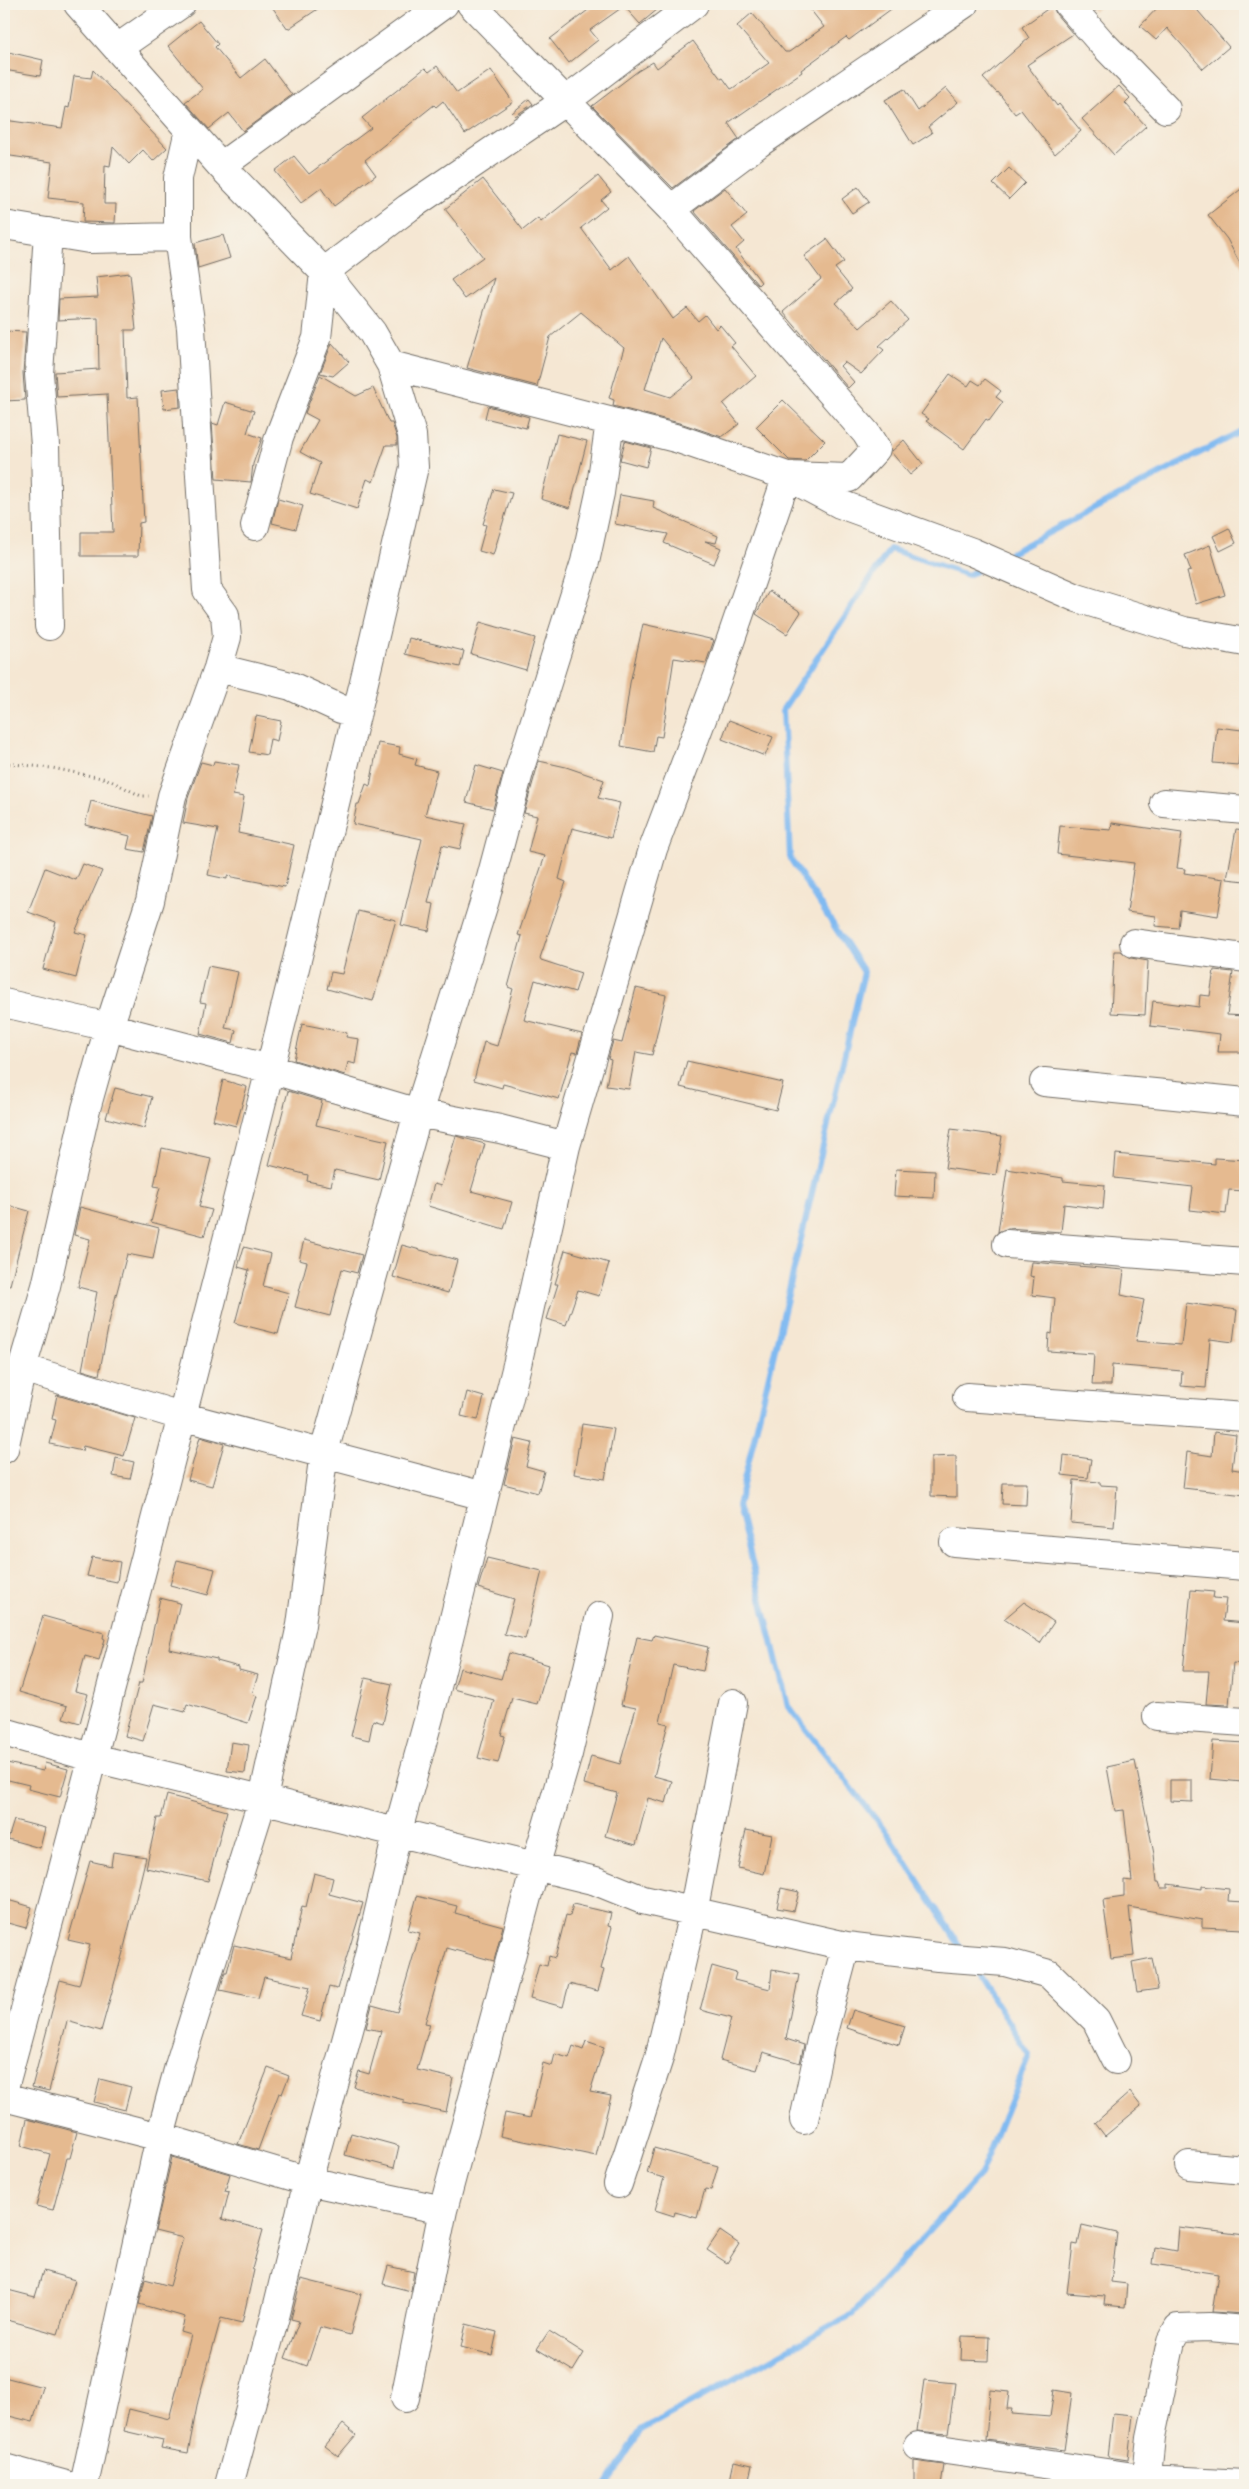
<svg xmlns="http://www.w3.org/2000/svg" width="1249" height="2489" font-family="Cardo,serif">
	<rect width="100%" height="100%" fill="#f7f3e8"/>
	<filter id="ink" filterUnits="userSpaceOnUse"><feTurbulence type="fractalNoise" baseFrequency=".02" numOctaves="2"/><feDisplacementMap in="SourceGraphic" scale="10" xChannelSelector="R" yChannelSelector="G"/><feConvolveMatrix kernelMatrix="1 2 1 2 8 2 1 2 1" color-interpolation-filters="sRGB"/></filter>
	<filter id="wash" filterUnits="userSpaceOnUse"><feTurbulence type="fractalNoise" baseFrequency=".0096" numOctaves="4" result="noise"/><feDisplacementMap in="SourceGraphic" scale="20" xChannelSelector="R" yChannelSelector="G"/><feGaussianBlur stdDeviation="1.12" result="paint"/><feColorMatrix in="noise" values="0 0 0 0 0 0 0 0 0 0 0 0 0 0 0 0 0 1.4 0 .05"/><feComposite in="paint" operator="in"/></filter>
	<g filter="url(#wash)">
		<rect width="100%" height="100%" fill="#f5e7d3"/>
		<g fill="none" stroke-linecap="round" stroke-linejoin="round">
			<!-- stream -->
			<path stroke="#80baf1" stroke-width="6" d="M1003 557 1245 429
				M963 1951 892 1840 788 1706 738 1506 864 972 790 858 783 709 890 549 968 575 985 566
				M606 2485 641 2430 853 2314 980 2175 1029 2055 974 1968"/>
		</g>
		<g id="blocks">
			<!-- building -->
			<path fill="#e5ba90" fill-rule="evenodd" d="M270 4H325L288 29Z
				M596 4H664L640 24 624 6 590 30 598 40 569 63 550 39Z
				M806 4H898L849 40 846 37 801 70 802 72 728 123 739 139 673 188 592 106 638 71 653 62 657 68 693 41 721 79 723 78 731 89 733 88 769 63 737 26 752 13 785 52H789L824 27Z
				M1088 4H1104L1095 11Z
				M1161 4H1192L1229 47 1203 69 1167 28 1156 40 1140 26Z
				M1053 5 1056 14 1073 34 1027 65 1057 106 1059 104 1081 131 1055 154 1021 110 1015 114 998 92 997 93 983 78 1029 38 1022 27Z
				M199 21 218 44 215 47 241 78 265 59 292 95 243 131 229 113 209 129 185 102 203 89 168 46Z
				M4 51 43 60 40 76 4 70Z
				M437 66 457 93 491 70 513 102 465 134 443 101 436 107 434 105 365 160 376 175 334 206 321 188 301 203 275 171 294 156 309 174 371 128 362 118 425 68 429 72Z
				M93 70 167 148 153 161 143 150 129 164 113 147 110 166 105 165 104 204H116L115 223 83 222 84 202 48 198 52 162 4 155V120L62 128 66 107 69 108 74 76 91 78Z
				M1119 86 1130 98 1125 103 1146 126 1114 155 1082 119Z
				M946 88 958 102 928 127 932 133 913 145 885 100 904 89 918 111Z
				M529 99 533 104 515 116 512 113Z
				M1009 168 1025 183 1009 199 993 184Z
				M598 176 611 192 601 200 607 207 581 228 612 270 629 256 673 319 687 308 698 321 705 315 716 329 720 325 735 343 731 346 756 376 723 404 739 424 722 437 683 424 613 406 614 400 609 398 624 348 581 312 550 337 537 386 467 368 494 278 465 299 451 280 483 257 445 209 483 179 523 230 538 218 541 222ZM661 338 694 378 670 397 645 389Z
				M1245 186V273L1227 239 1208 215Z
				M858 187 869 202 852 213 842 199Z
				M725 188 747 215 732 227 744 242 736 249 761 282 758 285 694 211Z
				M223 235 230 258 198 268 195 243Z
				M827 239 844 262 835 268 852 289 836 303 860 328 891 301 908 320 879 346 884 350 861 374 844 362 840 366 854 382 848 388 783 312 821 279 804 256Z
				M130 273 136 330H125L127 398 138 397 144 522 139 523 138 556H81V532H113L107 394 57 397 55 372 99 369 98 318 58 320 59 299 98 297 96 277Z
				M4 331 26 332 23 373 25 400 4 401Z
				M332 343 349 362 333 376 320 373Z
				M950 374 968 386 972 380 980 385 985 379 1001 391 996 397 1003 402 989 421 986 419 964 449 926 421 929 419 921 414Z
				M320 375 356 396 373 388 389 423H392L397 438V445H386L373 482 367 479 357 509 310 494 320 463 300 452 318 420 305 413Z
				M179 388 180 407 164 409 162 390Z
				M783 400 825 441 805 461 789 460 756 427Z
				M225 402 254 411 247 433 262 438 253 464 251 482 216 479 212 423 218 425Z
				M488 406 529 417 526 428 485 418Z
				M557 434 587 441 570 508 541 499Z
				M904 440 923 464 910 475 891 452Z
				M625 441 651 448 646 467 620 460Z
				M494 489 512 493 493 555 479 551 486 525 483 524Z
				M620 495 654 501 653 508 718 536 716 543 705 541 721 548 714 564 664 543 668 534 615 524Z
				M278 499 303 506 296 529 272 523Z
				M1229 528 1236 543 1220 551 1213 536Z
				M1210 545 1225 595 1196 604 1187 572 1191 571 1185 555Z
				M769 591 801 612 787 634 756 614Z
				M480 622 535 638 526 670 471 654Z
				M643 624 714 640 706 663 674 658 662 737 656 736 653 752 621 746 630 683Z
				M409 638 464 651 460 667 405 654Z
				M256 716 281 721 277 741 270 739 267 755 249 752Z
				M729 720 773 737 765 756 722 739Z
				M1217 727 1242 730 1238 765 1213 763Z
				M378 743 400 747 399 754 417 759 415 765 437 771 425 815 466 824 460 849 442 845 428 903 434 904 429 931 401 925 422 839 353 824 357 804H359L366 784 370 786Z
				M214 761 239 765 233 795 244 797 238 833 294 845 285 887 227 876V879L208 875 218 829 183 823 188 798 201 762 213 765Z
				M539 761 566 767 604 780 598 798 620 803 611 838 572 828 559 879 566 882 540 958 541 960 581 973 575 992 535 980 524 1020 582 1034 577 1053 572 1052 559 1099 503 1084 502 1088 474 1080 484 1042 497 1046 513 989 508 987 522 936 518 935 545 856 528 852 537 816 524 813Z
				M476 765 503 773 493 809 466 802Z
				M91 801 152 816 144 852 127 849 130 836 85 825Z
				M1112 823 1182 833 1177 868 1185 869 1184 873 1224 879 1218 916 1180 910 1178 928 1155 926 1156 916 1127 912 1134 863 1057 854 1060 826 1111 830Z
				M1236 829 1245 830V881L1227 879Z
				M83 864 102 871 75 932 87 935 76 978 43 969 56 922 28 912 45 868 76 880Z
				M358 911 396 920 373 1001 327 989 331 972 342 974Z
				M1114 951H1121L1131 958 1148 961 1145 1015 1111 1013Z
				M208 966 238 972 225 1028 236 1030 233 1043 200 1034 206 1003 200 1002Z
				M1214 970 1233 972 1227 1015 1245 1016V1052H1218L1220 1034 1150 1026 1153 1001 1199 1007 1200 995 1210 996Z
				M636 988 666 995 652 1055 636 1052 629 1089 606 1086 611 1060 608 1059 613 1041 622 1043Z
				M302 1024 347 1033 346 1037 359 1039 355 1064 348 1062 345 1075 294 1060Z
				M687 1061 783 1083 776 1110 680 1087Z
				M223 1080 247 1087 236 1126 213 1120Z
				M115 1088 152 1097 144 1128 106 1118Z
				M288 1091 322 1101 316 1125 388 1141 379 1180 335 1170 331 1186 307 1181 308 1175 269 1165Z
				M951 1129 1002 1136 996 1175 945 1168Z
				M456 1136 485 1144 471 1191 512 1202 504 1229 428 1206 434 1184 441 1186Z
				M162 1148 211 1159 199 1207 212 1210 204 1236 151 1222 160 1187 154 1186Z
				M1116 1154 1215 1164V1158L1245 1160V1191L1229 1190 1226 1214 1190 1210 1193 1187 1114 1178Z
				M896 1169 935 1171 934 1198 894 1196Z
				M1007 1169 1063 1178V1181L1105 1185 1103 1209 1064 1204 1061 1232 1008 1228 998 1232Z
				M4 1204 29 1211 10 1285 4 1284Z
				M80 1207 159 1228 153 1259 127 1254 110 1318 99 1375 82 1370 97 1292 78 1287 90 1239 74 1235Z
				M304 1240 362 1255 357 1273 342 1269 330 1316 295 1307 307 1262 299 1260Z
				M402 1245 457 1260 448 1293 393 1277Z
				M244 1247 271 1254 263 1286 289 1293 278 1334 235 1323 249 1270 238 1267Z
				M565 1250 609 1263 599 1296 578 1290 566 1325 547 1319 558 1284H555Z
				M1032 1262 1124 1270 1121 1295 1144 1300 1136 1341 1181 1345 1186 1303 1237 1310 1233 1342 1210 1339 1206 1388 1181 1386 1182 1371 1112 1365 1111 1385H1092L1094 1354 1048 1351 1049 1333 1052 1334 1055 1298 1032 1295 1034 1277 1030 1276Z
				M467 1392 484 1397 478 1420 461 1416Z
				M57 1395 135 1418 124 1456 83 1446 82 1451 50 1444 56 1420 52 1419Z
				M582 1424 614 1429 605 1479 574 1474Z
				M1214 1432 1236 1435 1232 1469 1245 1471V1495L1183 1488 1187 1452 1212 1456Z
				M200 1437 224 1444 212 1486 188 1480Z
				M515 1439 532 1443 526 1466 544 1471 538 1493 504 1484Z
				M1064 1455 1091 1459 1088 1478 1062 1475Z
				M956 1456V1497L931 1496V1457Z
				M116 1458 134 1462 130 1479 113 1476Z
				M1074 1480 1100 1482V1485L1117 1486 1114 1527 1071 1523Z
				M1003 1483H1027L1026 1505 1002 1504Z
				M92 1557 120 1562 117 1582 87 1576Z
				M487 1558 542 1571 525 1639 504 1634 514 1599 478 1588Z
				M177 1560 215 1569 208 1595 170 1585Z
				M1191 1590 1214 1592 1213 1598 1226 1599 1223 1621 1245 1623 1243 1664 1233 1663 1229 1705 1206 1704 1209 1671H1183Z
				M160 1598 180 1603 169 1649 217 1659V1661L239 1667V1670L258 1675 252 1694 257 1696 248 1723 187 1704 185 1712 154 1704 143 1741 125 1736 139 1683H142Z
				M1024 1602 1054 1622 1040 1643 1004 1619Z
				M43 1616 104 1633 103 1638 105 1639 99 1660 85 1656 75 1691 88 1694 80 1723 63 1718 67 1706 19 1692Z
				M654 1635 708 1647 703 1671 673 1665 660 1722 668 1724 654 1776 672 1781 666 1803 648 1798 636 1845 605 1836 617 1793 584 1784 591 1756 620 1764 636 1708 621 1705 637 1637 652 1640Z
				M509 1653 549 1665 537 1704 512 1698 501 1735 505 1736 498 1763 478 1758 494 1700 454 1689 460 1668 501 1679Z
				M365 1678 392 1684 383 1723 373 1720 369 1740 351 1736Z
				M1213 1741 1245 1743 1242 1782 1210 1779Z
				M231 1742 249 1745 245 1773 227 1771Z
				M1135 1761 1154 1854 1157 1882H1159L1161 1888H1168V1884L1202 1889V1886L1229 1889 1228 1901 1245 1902 1243 1929 1202 1927V1920L1129 1907 1134 1956 1111 1959 1103 1900 1124 1897V1880L1132 1881 1124 1810 1115 1811 1107 1767Z
				M7 1763 43 1771 45 1763 68 1769 60 1797 28 1789 29 1785 4 1779Z
				M1170 1780H1192V1802L1170 1801Z
				M167 1795 227 1811 208 1881 146 1868 157 1818H161Z
				M14 1820 45 1828 40 1848 8 1839Z
				M746 1830 772 1835 764 1874 738 1868Z
				M113 1852 146 1857 123 1952 101 2031 67 2021 49 2091 32 2087 60 1980 79 1985 90 1945 68 1940 90 1861 111 1866Z
				M314 1873 333 1878 329 1894 363 1903 337 1989 329 1987 320 2021 301 2016 310 1987 264 1977 258 1998 220 1990 225 1972H227L234 1945 291 1958 302 1906 306 1907Z
				M781 1888 799 1892 794 1911 777 1908Z
				M417 1896 457 1906 455 1913 503 1926 494 1961 447 1948 425 2023 430 2024 417 2070 453 2078 446 2112 404 2103V2100L354 2087 359 2071 369 2074 381 2031 366 2028 372 2005 397 2012 420 1933 408 1930Z
				M4 1899 32 1907 26 1928 4 1922Z
				M573 1904 611 1913 608 1926 612 1927 601 1969 604 1970 598 1991 569 1984 563 2007 530 1998 539 1964 547 1966 549 1956 555 1958 566 1915 570 1916Z
				M1152 1958 1158 1989 1137 1992 1132 1962Z
				M712 1966 736 1973 734 1980 770 1989 772 1970 799 1975 786 2039 804 2045 800 2063 763 2052 757 2070 720 2060 731 2018 700 2010Z
				M853 2010 905 2026 899 2045 847 2028Z
				M586 2041 604 2047 590 2092 611 2096 596 2156 500 2136 505 2113 530 2118 543 2063 552 2066 555 2054 569 2058 573 2046 583 2050Z
				M268 2068 289 2076 282 2094 279 2093 258 2150 238 2144Z
				M100 2079 131 2087 125 2110 94 2102Z
				M1130 2092 1141 2106 1105 2136 1095 2123Z
				M27 2119 77 2132 70 2158H67L53 2210 36 2206 50 2154 21 2146Z
				M351 2133 399 2146 394 2168 345 2155Z
				M654 2148 718 2166 711 2190 705 2189 697 2218 675 2212 674 2216 655 2210 664 2178 647 2173Z
				M172 2157 230 2174 225 2191 229 2192 222 2219 263 2230 252 2269 254 2270 242 2323 221 2318 198 2401 188 2453 161 2448 163 2440 124 2431 129 2409 169 2419 191 2335 181 2332 185 2317 139 2304 145 2279 170 2286 183 2238 155 2231Z
				M1082 2225 1117 2233 1111 2282 1127 2284 1125 2307 1104 2305 1105 2296 1067 2293 1073 2244 1078 2245Z
				M1179 2227 1245 2235 1244 2314 1212 2312 1218 2274 1153 2264 1155 2247 1177 2251Z
				M720 2231 739 2244 727 2263 707 2250Z
				M388 2266 414 2272 411 2291 383 2284Z
				M43 2271 75 2280 58 2334 4 2319V2289L35 2297Z
				M301 2279 361 2294 350 2335 320 2327 307 2366 285 2358 299 2321 291 2319Z
				M466 2324 497 2332 492 2355 461 2347Z
				M549 2331 584 2353 573 2371 537 2349Z
				M962 2336 989 2337 988 2361 961 2360Z
				M4 2377 43 2387 33 2422 5 2415 9 2400 4 2399Z
				M924 2380 955 2383 948 2434 917 2431Z
				M990 2390 1009 2392 1007 2409H1012L1011 2414 1050 2417 1054 2390 1072 2393 1064 2450 986 2440Z
				M1113 2413 1133 2415 1128 2460 1108 2457Z
				M343 2424 356 2435 338 2456 325 2446Z
				M734 2461 752 2465 748 2485H729Z
				M914 2461 944 2465 941 2485H914Z"/>
		</g>
	</g>
	<g filter="url(#ink)">
		<use href="#blocks" fill-opacity="0" stroke="#726d66" stroke-width="1"/>
		<g fill="none" stroke-linecap="round" stroke-linejoin="round">
			<!-- minor casing -->
			<g stroke="#726d66" stroke-width="30">
				<path id="minor" d="M1068 4 1101 42 1166 109
					M119 47 181 4
					M221 166 444 4
					M671 209 759 143 964 4
					M4 225 89 239 178 237
					M48 232 39 374 45 445 49 626
					M391 365 679 439 787 476 849 478 876 449 866 433 671 209 471 4
					M255 526 279 437 317 338 324 272 408 208 567 100 694 4
					M218 668 291 686 341 709 357 712
					M1164 803 1245 810
					M1134 943 1245 958
					M4 1003 109 1027 270 1069 418 1113 500 1129 566 1146
					M1044 1082 1245 1102
					M1007 1244 1245 1262
					M22 1368 181 1416 484 1496
					M967 1397 1245 1417
					M4 1449 22 1368 46 1286 86 1109 109 1027 150 901 172 796 218 668 227 637 225 615 207 590 191 328 178 237V178L189 130
					M954 1542 1245 1566
					M1157 1716 1245 1722
					M4 1732 94 1758 596 1881 643 1900 846 1946 938 1957 1005 1962 1049 1974 1096 2020 1116 2060
					M4 2088C150 1550 290 1010 414 467L412 435 391 365 372 332 324 272 221 166 78 4
					M4 2097 160 2137 308 2181 443 2210
					M804 2120 821 2040 846 1946
					M1189 2165 1245 2170
					M618 2184 659 2058 693 1913 733 1703
					M405 2398 443 2210 535 1867 568 1754 600 1616
					M918 2446 1148 2479 1245 2484
					M4 2468 66 2485
					M84 2485 160 2137 179 2066 263 1798 301 1625 324 1452 418 1113 485 900 521 765 585 562 600 493 610 421
					M229 2485 276 2313 308 2181 366 1967 397 1834 433 1703 517 1365 566 1146 653 849 719 674 787 476 840 504 972 552 1077 598 1184 631 1245 642
					M1146 2485 1151 2437 1171 2341 1178 2328 1209 2327 1245 2330"/>
			</g>
			<!-- path -->
			<path stroke="#726d66" stroke-width="3" stroke-dasharray="1 4" stroke-linecap="butt" d="M4 763 52 768 107 779 141 796H149"/>
			<!-- minor -->
			<use href="#minor" stroke="#fff" stroke-width="28"/>
		</g>
	</g>
	<!-- margin -->
	<rect width="1249" height="2489" fill="none" stroke="#f7f3e8" stroke-width="20"/>
</svg>
